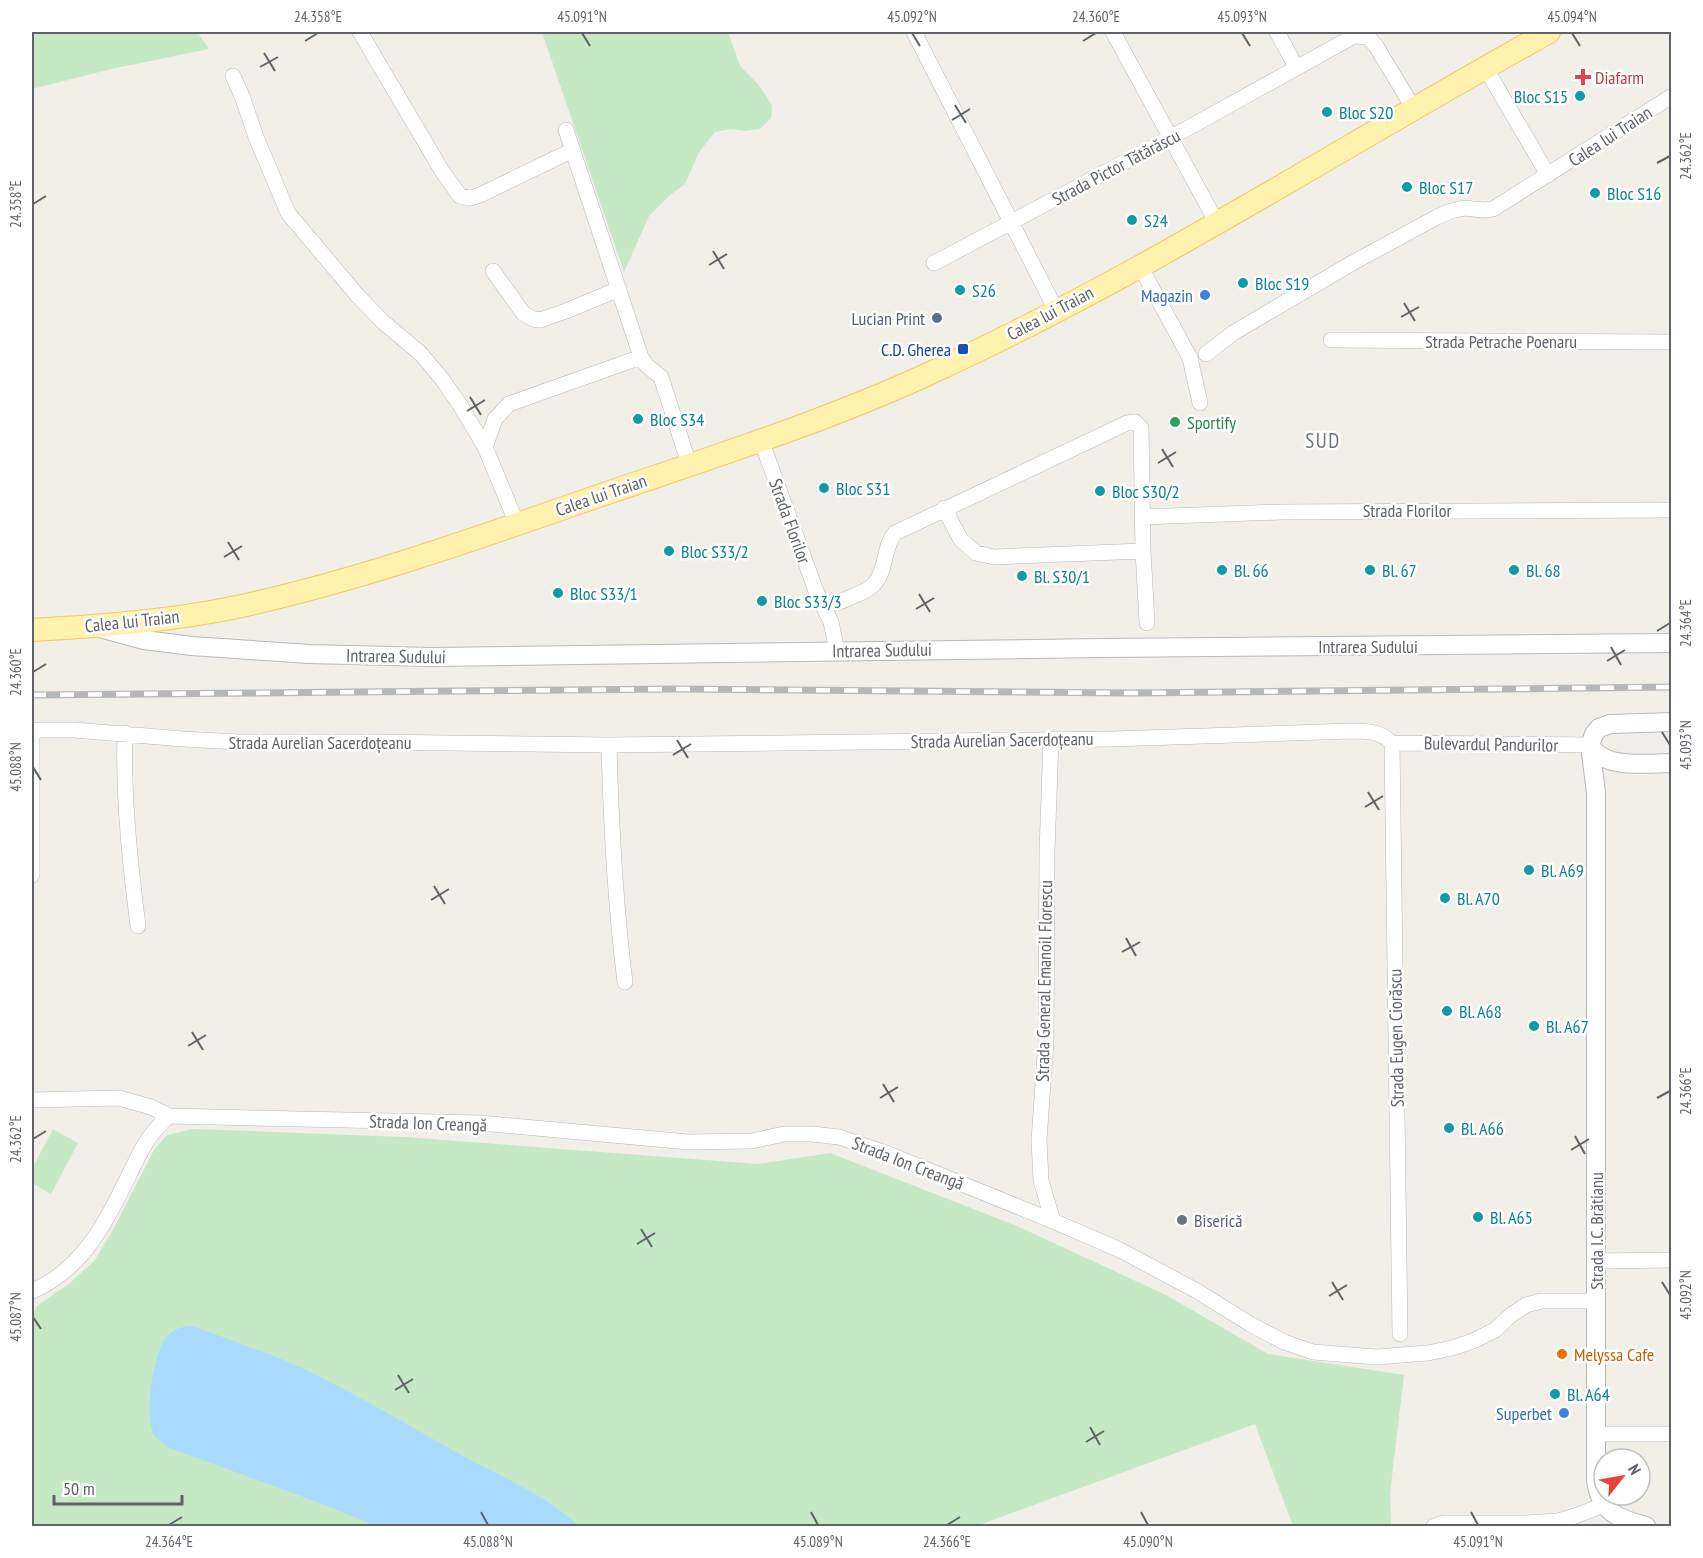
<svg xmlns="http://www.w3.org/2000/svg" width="1703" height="1558" font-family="'PT Sans Narrow',sans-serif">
	<rect width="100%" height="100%" fill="#f1efe8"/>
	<!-- green -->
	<path fill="#c5e8c5" d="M32 32H197L209 49 111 69 32 89Z
		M542 32H728L740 66 758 84 772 105 771 118 760 129 746 131 731 129 715 132 699 152 685 184 670 195 649 216 624 272Z
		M53 1129 78 1143 51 1194 32 1183V1169Z
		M194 1129 404 1137 758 1164 830 1153 1017 1226 1166 1295 1268 1354 1404 1375 1390 1493 1391 1526H1293L1255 1424 976 1526H32V1316L37 1306 70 1283 95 1260 114 1228 154 1150 167 1135Z"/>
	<!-- water -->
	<path fill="#aadaff" d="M192 1326C238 1343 285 1358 328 1381 373 1404 418 1431 463 1456 502 1477 546 1495 579 1526H376L320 1503 167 1447C163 1443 157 1439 154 1435 143 1416 154 1351 167 1336 175 1328 182 1327 192 1326Z"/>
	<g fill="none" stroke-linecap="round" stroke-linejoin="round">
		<!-- minor casing -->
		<g stroke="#b5b8bc" stroke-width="16">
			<path id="minor" d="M360 32 442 171 460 196 471 198 480 195 573 150
				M914 32 1056 310
				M1113 32 1217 223
				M1277 32 1296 67
				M1485 67 1548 175
				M233 76 242 96 256 137 288 213 357 295 383 322 420 353 442 379 460 405 485 447 517 524
				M566 130 641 357 646 365 661 377 689 464
				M934 263 1170 138 1354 36 1368 37 1376 46 1414 109
				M1140 266 1190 358 1200 403
				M493 271 523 313 533 319 540 320 566 311 619 289
				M1331 340 1672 342
				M1206 354 1233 333 1354 262 1437 217 1451 211 1464 208 1483 210 1493 209 1672 96
				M761 440 816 591 831 622 837 651
				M485 447 495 419 509 404 641 357
				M944 508 961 540 976 553 994 557 1143 551
				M1142 517 1281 512 1672 510
				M822 602C831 604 841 602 849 598 858 594 868 591 874 584 887 570 883 547 895 533L1127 423 1135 422 1141 428 1143 551 1147 623
				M32 730H74L183 739 238 742H368L609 745 1112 739 1351 731C1367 731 1380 731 1392 743
				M125 733C123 798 130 862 138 926
				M1051 739 1047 852 1046 1041 1039 1140 1041 1181 1053 1221
				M1392 743 1400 1334
				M1392 743 1590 745
				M609 745C611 824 615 903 625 982
				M32 875V730
				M32 1100 119 1098 151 1107 169 1116
				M1596 1261 1672 1260
				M32 1291C83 1270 107 1220 130 1173 141 1150 149 1133 169 1116L481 1123 688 1142 752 1141 784 1134H812L839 1137 886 1153 1053 1221 1120 1250 1197 1291 1250 1324 1284 1342 1313 1352 1376 1357 1428 1353 1456 1347 1475 1340 1495 1330 1511 1315 1526 1305 1541 1301H1596
				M1596 1434H1672
				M1434 1526 1443 1523H1526L1558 1521 1575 1516 1604 1505"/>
		</g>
		<!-- tertiary casing -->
		<g stroke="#b5b8bc" stroke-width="20">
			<path id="tertiary" d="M100 628 144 640 192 646 309 654 431 657 1102 648 1672 643
				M1590 745C1603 770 1647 763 1672 763
				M1646 1526C1618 1519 1600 1512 1596 1480V793L1590 745 1594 734 1599 728 1610 724 1672 722"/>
		</g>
		<!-- primary casing -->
		<g stroke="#f2c960" stroke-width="24">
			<path id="primary" d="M32 630C100 626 170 621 237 607 347 583 455 546 561 509 683 466 808 429 926 375 1142 277 1342 146 1549 32"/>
		</g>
		<!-- minor -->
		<use href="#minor" stroke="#fff" stroke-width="15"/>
		<!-- tertiary -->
		<use href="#tertiary" stroke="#fff" stroke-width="18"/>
		<!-- primary -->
		<use href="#primary" stroke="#fff2af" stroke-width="22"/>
		<!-- rail casing -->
		<g stroke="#b6b7b8" stroke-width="7">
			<path id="rail" d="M32 695 678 689 1133 693 1672 687"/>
		</g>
		<!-- rail -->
		<use href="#rail" stroke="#fff" stroke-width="4.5" stroke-dasharray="14" stroke-linecap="butt"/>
	</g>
	<!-- ticks -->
	<path fill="none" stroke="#5f6368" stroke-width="2" d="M582 33 590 46M912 33 920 46M1242 33 1250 46M1572 33 1580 46M305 41 318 33M1083 41 1096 33M264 53 275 71M260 67 278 57M955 105 966 123M952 120 970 109M1657 163 1670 156M33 204 46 196M713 251 724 269M709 265 727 254M1404 303 1415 321M1401 317 1419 307M470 397 481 415M467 411 485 400M1162 449 1173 467M1158 463 1176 452M228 542 239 560M224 557 242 546M919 594 930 612M916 609 934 598M1657 631 1670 623M1611 647 1621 665M1607 661 1625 650M33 672 46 664M1662 732 1670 745M677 740 688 758M673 755 691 744M33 767 41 780M1368 792 1379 810M1365 807 1383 796M434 886 445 904M431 900 449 889M1126 938 1136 956M1122 952 1140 942M192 1032 203 1050M188 1046 206 1035M883 1084 894 1102M880 1098 898 1087M1657 1098 1670 1091M1575 1136 1585 1154M33 1139 46 1131M1571 1150 1589 1139M641 1229 652 1247M637 1244 655 1233M1332 1282 1343 1300M1662 1282 1670 1295M1329 1296 1347 1285M33 1317 41 1329M398 1375 409 1393M395 1390 413 1379M1090 1427 1100 1445M1086 1442 1104 1431M481 1512 488 1525M811 1512 818 1525M1141 1512 1148 1525M1471 1512 1478 1525M169 1525 182 1517M947 1525 960 1517"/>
	<!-- markers -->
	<path fill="#e0444e" stroke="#fff" stroke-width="2" d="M1580 68h6v6h6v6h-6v6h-6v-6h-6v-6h6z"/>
	<g fill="#0f9aa8" stroke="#fff" stroke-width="2">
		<circle cx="1580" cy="96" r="6"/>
		<circle cx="1327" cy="112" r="6"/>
		<circle cx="1407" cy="187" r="6"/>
		<circle cx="1595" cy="193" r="6"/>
		<circle cx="1132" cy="220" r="6"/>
		<circle cx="1243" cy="283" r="6"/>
		<circle cx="960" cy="290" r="6"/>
		<circle cx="638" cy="419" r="6"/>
		<circle cx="824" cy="488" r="6"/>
		<circle cx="1100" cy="491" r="6"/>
		<circle cx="669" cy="551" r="6"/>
		<circle cx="1222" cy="570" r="6"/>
		<circle cx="1370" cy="570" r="6"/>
		<circle cx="1514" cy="570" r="6"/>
		<circle cx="1022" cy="576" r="6"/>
		<circle cx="558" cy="593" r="6"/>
		<circle cx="762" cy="601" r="6"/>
		<circle cx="1529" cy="870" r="6"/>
		<circle cx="1445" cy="898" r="6"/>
		<circle cx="1447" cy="1011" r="6"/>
		<circle cx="1534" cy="1026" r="6"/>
		<circle cx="1449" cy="1128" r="6"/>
		<circle cx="1478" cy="1217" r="6"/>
		<circle cx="1555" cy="1394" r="6"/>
	</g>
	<g fill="#3f7fe0" stroke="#fff" stroke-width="2">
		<circle cx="1205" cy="295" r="6"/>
		<circle cx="1564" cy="1413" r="6"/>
	</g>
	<circle fill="#5c6f8a" stroke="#fff" stroke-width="2" cx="937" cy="318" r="6"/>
	<rect fill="#1a4fb4" stroke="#fff" stroke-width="2" x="957" y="343" width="12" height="12" rx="3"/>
	<circle fill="#2e9e5b" stroke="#fff" stroke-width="2" cx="1175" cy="422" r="6"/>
	<circle fill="#6b7280" stroke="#fff" stroke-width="2" cx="1182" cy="1220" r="6"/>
	<circle fill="#e8710a" stroke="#fff" stroke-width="2" cx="1562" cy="1354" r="6"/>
	<g text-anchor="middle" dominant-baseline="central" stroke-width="5" stroke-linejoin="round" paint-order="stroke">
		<!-- health labels -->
		<g font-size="18" fill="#be3a42" stroke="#fff" text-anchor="start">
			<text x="1595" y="77">Diafarm</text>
		</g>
		<!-- culture labels -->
		<g font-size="18" fill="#0d838f" stroke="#fff" text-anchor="start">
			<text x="1568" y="96" text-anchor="end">Bloc S15</text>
			<text x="1339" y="112">Bloc S20</text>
			<text x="1419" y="187">Bloc S17</text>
			<text x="1607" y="193">Bloc S16</text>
			<text x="1144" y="220">S24</text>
			<text x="1255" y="283">Bloc S19</text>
			<text x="972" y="290">S26</text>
			<text x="650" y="419">Bloc S34</text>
			<text x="836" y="488">Bloc S31</text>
			<text x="1112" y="491">Bloc S30/2</text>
			<text x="681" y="551">Bloc S33/2</text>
			<text x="1234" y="570">Bl. 66</text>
			<text x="1382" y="570">Bl. 67</text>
			<text x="1526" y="570">Bl. 68</text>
			<text x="1034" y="576">Bl. S30/1</text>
			<text x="570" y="593">Bloc S33/1</text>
			<text x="774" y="601">Bloc S33/3</text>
			<text x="1541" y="870">Bl. A69</text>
			<text x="1457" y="898">Bl. A70</text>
			<text x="1459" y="1011">Bl. A68</text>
			<text x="1546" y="1026">Bl. A67</text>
			<text x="1461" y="1128">Bl. A66</text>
			<text x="1490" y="1217">Bl. A65</text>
			<text x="1567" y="1394">Bl. A64</text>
		</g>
		<!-- street labels -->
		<g font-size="18" fill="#5f6368" stroke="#fff">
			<text transform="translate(1610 136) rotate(-33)">Calea lui Traian</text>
			<text transform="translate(1116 167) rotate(-28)">Strada Pictor Tătărăscu</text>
			<text transform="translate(1050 313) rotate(-28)">Calea lui Traian</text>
			<text x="1501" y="341">Strada Petrache Poenaru</text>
			<text transform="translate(601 495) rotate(-19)">Calea lui Traian</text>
			<text x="1407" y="510">Strada Florilor</text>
			<text transform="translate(790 521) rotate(70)">Strada Florilor</text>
			<text transform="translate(132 621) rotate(-6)">Calea lui Traian</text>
			<text x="1368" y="646">Intrarea Sudului</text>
			<text transform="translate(882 650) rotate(-1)">Intrarea Sudului</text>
			<text transform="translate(396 656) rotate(1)">Intrarea Sudului</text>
			<text transform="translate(1002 740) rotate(-1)">Strada Aurelian Sacerdoțeanu</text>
			<text x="320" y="742">Strada Aurelian Sacerdoțeanu</text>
			<text transform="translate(1491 744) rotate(1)">Bulevardul Pandurilor</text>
			<text transform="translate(1044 981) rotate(-89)">Strada General Emanoil Florescu</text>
			<text transform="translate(1396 1038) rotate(-91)">Strada Eugen Ciorăscu</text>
			<text transform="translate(428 1123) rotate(2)">Strada Ion Creangă</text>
			<text transform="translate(908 1163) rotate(21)">Strada Ion Creangă</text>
			<text transform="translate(1596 1231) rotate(-90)">Strada I.C. Brătianu</text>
		</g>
		<!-- shop labels -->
		<g font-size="18" fill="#366cbe" stroke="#fff" text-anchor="end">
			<text x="1193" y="295">Magazin</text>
			<text x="1552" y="1413">Superbet</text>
		</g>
		<!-- service labels -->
		<g font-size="18" fill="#4e5e75" stroke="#fff" text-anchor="end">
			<text x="925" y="318">Lucian Print</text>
		</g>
		<!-- transit labels -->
		<g font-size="18" fill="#164399" stroke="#fff" text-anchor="end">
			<text x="951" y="349">C.D. Gherea</text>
		</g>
		<!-- leisure labels -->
		<g font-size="18" fill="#27864d" stroke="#fff" text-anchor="start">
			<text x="1187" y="422">Sportify</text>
		</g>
		<!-- worship labels -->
		<g font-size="18" fill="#5b616d" stroke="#fff" text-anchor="start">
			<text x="1194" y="1220">Biserică</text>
		</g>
		<!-- food labels -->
		<g font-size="18" fill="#c56008" stroke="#fff" text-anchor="start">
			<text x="1574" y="1354">Melyssa Cafe</text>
		</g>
		<!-- quarter labels -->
		<g font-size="21" letter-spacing="1.5" fill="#70757a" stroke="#fff">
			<text x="1323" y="440">SUD</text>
		</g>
	</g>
	<!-- border -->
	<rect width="1703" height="1558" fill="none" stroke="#ffffff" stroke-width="66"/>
	<!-- north arrow -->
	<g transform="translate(1622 1477) rotate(59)"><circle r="28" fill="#ffffff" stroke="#bfc1c3" stroke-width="1.5"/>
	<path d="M0-4.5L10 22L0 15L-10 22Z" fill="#ea4335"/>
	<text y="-9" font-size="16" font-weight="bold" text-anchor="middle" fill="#5f6368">N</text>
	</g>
	<!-- scale -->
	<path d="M54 1495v9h128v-9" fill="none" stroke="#5f6368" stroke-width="3"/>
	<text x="63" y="1495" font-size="18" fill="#5f6368" stroke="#ffffff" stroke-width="4.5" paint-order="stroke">50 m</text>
	<rect x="33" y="33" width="1637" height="1492" fill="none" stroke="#5f6368" stroke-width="2"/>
	<g font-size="15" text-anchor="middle" fill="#5f6368">
		<text x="318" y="22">24.358°E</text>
		<text x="582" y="22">45.091°N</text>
		<text x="912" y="22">45.092°N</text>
		<text x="1096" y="22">24.360°E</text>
		<text x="1242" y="22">45.093°N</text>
		<text x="1572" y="22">45.094°N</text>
		<text transform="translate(1686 156) rotate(-90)" y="5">24.362°E</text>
		<text transform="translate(16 204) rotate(-90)" y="5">24.358°E</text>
		<text transform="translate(1686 623) rotate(-90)" y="5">24.364°E</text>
		<text transform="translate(16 672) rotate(-90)" y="5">24.360°E</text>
		<text transform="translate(1686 745) rotate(-90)" y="5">45.093°N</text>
		<text transform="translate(16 767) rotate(-90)" y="5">45.088°N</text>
		<text transform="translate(1686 1091) rotate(-90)" y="5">24.366°E</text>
		<text transform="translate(16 1139) rotate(-90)" y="5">24.362°E</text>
		<text transform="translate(1686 1295) rotate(-90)" y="5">45.092°N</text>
		<text transform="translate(16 1317) rotate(-90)" y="5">45.087°N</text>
		<text x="169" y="1547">24.364°E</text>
		<text x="488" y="1547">45.088°N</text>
		<text x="818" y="1547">45.089°N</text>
		<text x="947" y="1547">24.366°E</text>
		<text x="1148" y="1547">45.090°N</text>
		<text x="1478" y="1547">45.091°N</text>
	</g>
</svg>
